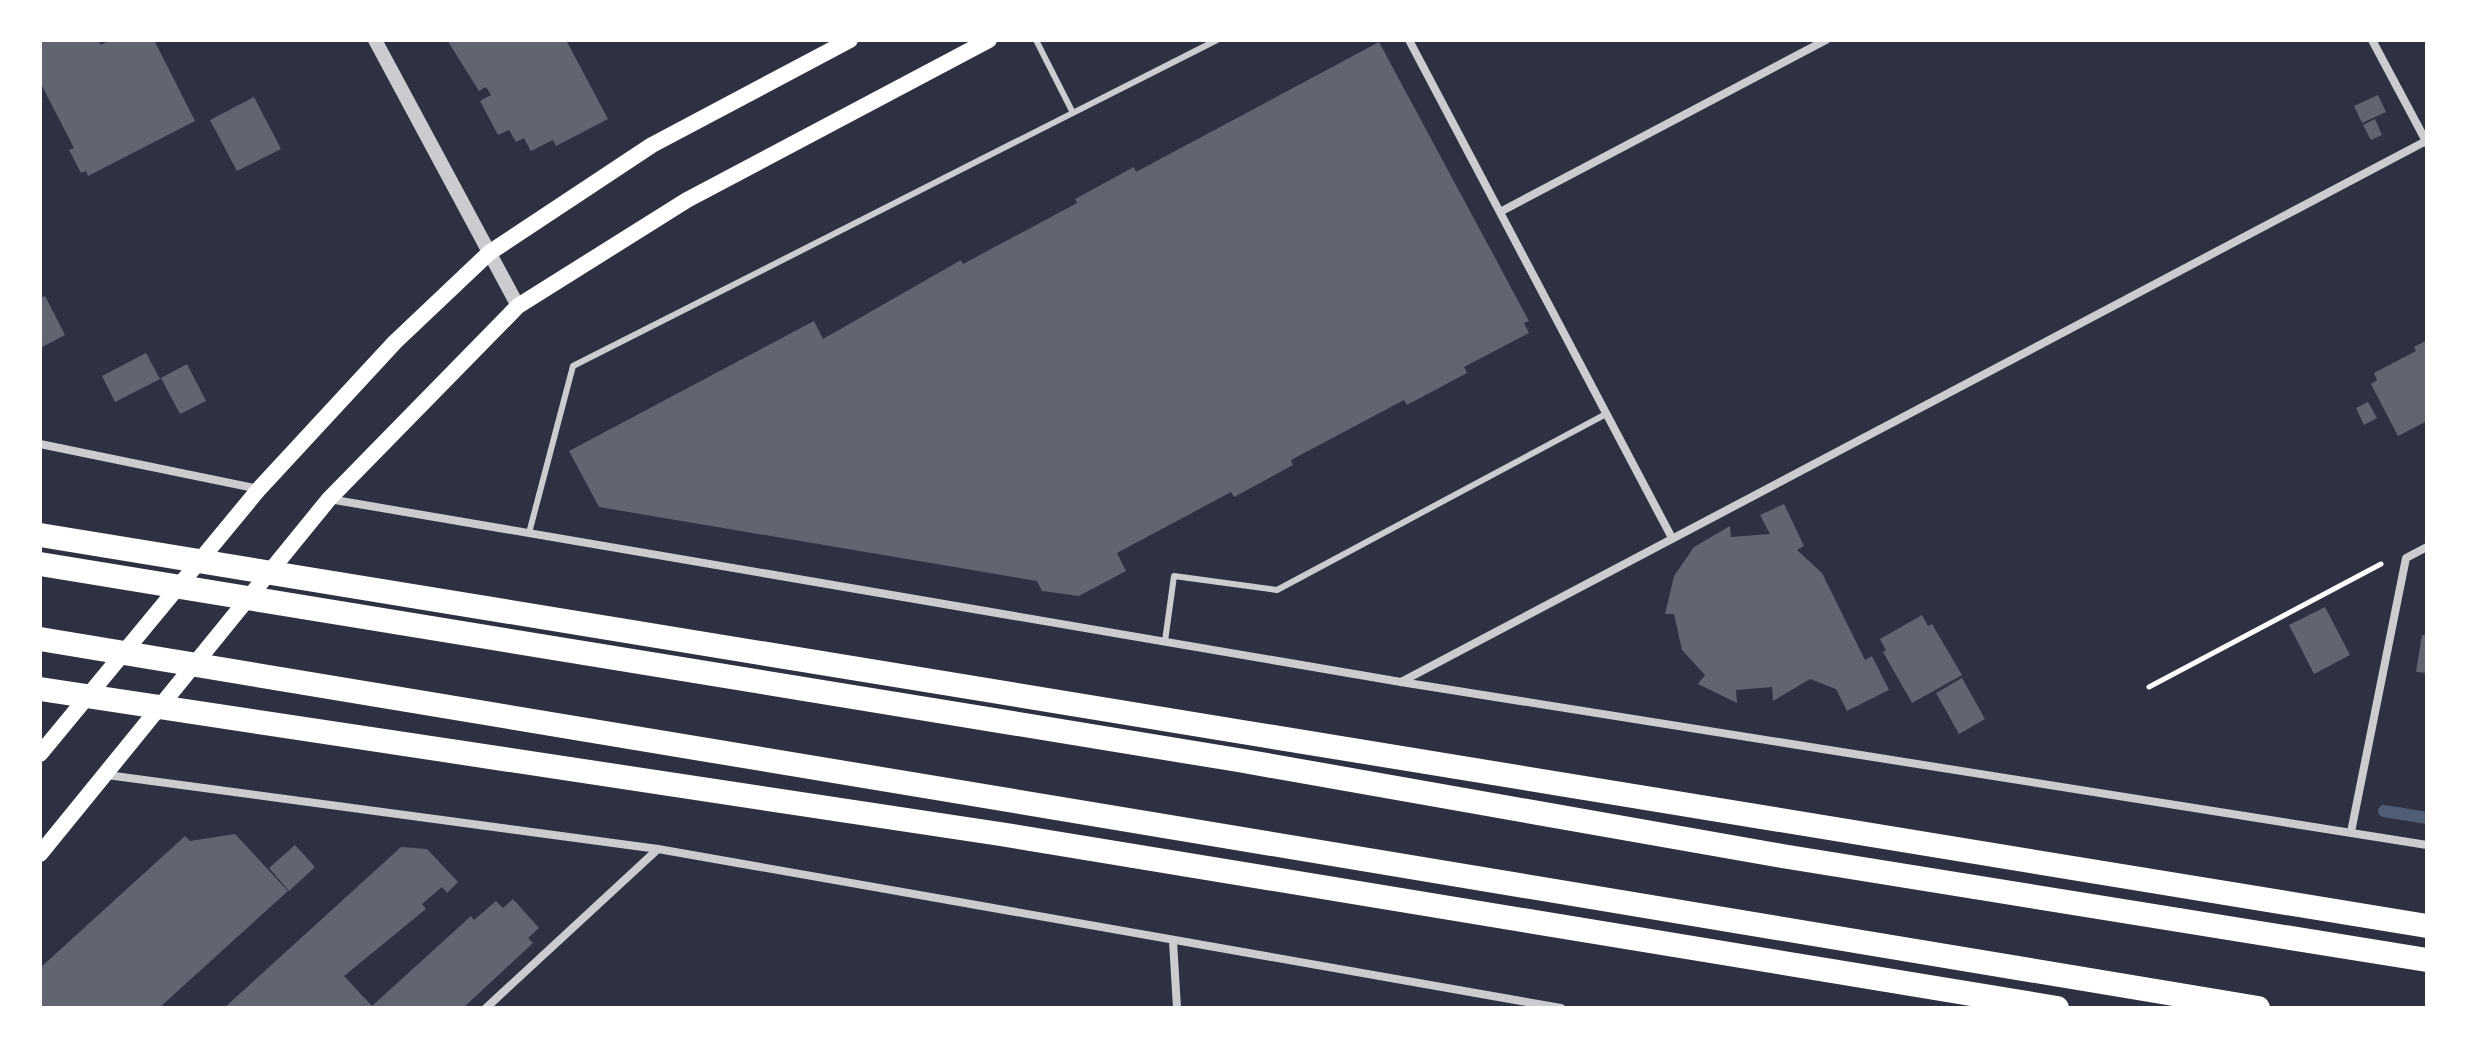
<svg xmlns="http://www.w3.org/2000/svg" width="2467" height="1048" font-family="Poppins,sans-serif">
	<rect width="100%" height="100%" fill="#2d3142"/>
	<g fill="none" stroke-linecap="round" stroke-linejoin="round">
		<!-- stream -->
		<path stroke="#4f5d75" stroke-width="12" d="M2384 811 2427 818"/>
	</g>
	<!-- building -->
	<path fill="#626471" d="M43 40H98L101 45 110 40H154L195 121 88 176 86 171 81 173 69 150 74 148 40 82V42Z
		M447 40H566L608 119 556 146 553 140 531 151 524 138 516 142 509 130 498 135 480 101 491 95 486 87 479 91Z
		M1379 42 1529 321 1524 323 1529 333 1464 367 1467 373 1407 405 1404 400 1291 460 1293 465 1234 497 1231 492 1117 553 1126 571 1079 596 1042 591 1037 581 599 507 569 451 814 321 823 339 961 260 963 264 1077 203 1075 199 1134 167 1136 172Z
		M2378 95 2386 112 2362 123 2354 106Z
		M254 97 281 149 237 171 210 120Z
		M2375 119 2382 135 2371 140 2363 125Z
		M45 296 65 335 40 348V298Z
		M2427 340V421L2398 436 2371 384 2377 380 2374 373 2416 351 2414 347Z
		M146 353 160 379 115 402 102 376Z
		M187 364 206 401 180 414 161 378Z
		M2368 402 2377 418 2364 425 2356 408Z
		M1784 504 1804 546 1797 550 1822 573 1865 660 1872 656 1889 690 1847 711 1836 689 1810 679 1773 701 1772 687 1736 690 1737 703 1698 684 1705 675 1682 650 1674 614H1665L1674 576 1694 547 1730 526 1731 537 1770 534 1760 515Z
		M2325 607 2350 655 2314 674 2289 625Z
		M1922 615 1928 626 1932 624 1962 675 1912 703 1883 652 1886 650 1880 639Z
		M2422 635H2427V673L2416 672Z
		M1962 678 1985 719 1959 734 1936 693Z
		M235 834 288 891 159 1008H40V968L185 836 190 841Z
		M295 845 315 867 289 891 269 868Z
		M401 847 427 849 458 882 447 893 442 887 422 904 426 909 344 976 372 1006 471 916 474 920 496 901 503 908 513 899 539 928 528 938 533 943 463 1008H224Z"/>
	<g fill="none" stroke-linecap="round" stroke-linejoin="round">
		<!-- path -->
		<path stroke="#fff" stroke-width="5" d="M2149 687 2381 564"/>
		<!-- service -->
		<path stroke="#caccd0" stroke-width="6" d="M1036 40 1073 113
			M529 533 573 366 1217 40
			M1165 641 1174 576 1277 590 1606 414"/>
		<!-- minor -->
		<path stroke="#caccd0" stroke-width="8" d="M1409 40 1672 538
			M2372 40 2427 143
			M1500 212 1826 40
			M40 444 259 489
			M329 499 1401 682 2427 845
			M1401 682 2426 141
			M107 775 658 849 1561 1008
			M2351 832 2406 558 2427 547
			M1173 941 1177 1008
			M486 1008 658 849"/>
		<!-- tertiary -->
		<path stroke="#caccd0" stroke-width="14" d="M375 40 518 306"/>
		<!-- secondary -->
		<path stroke="#fff" stroke-width="16" d="M40 754 259 489 395 342 489 253 652 145 850 40
			M40 854 329 499 518 306 687 200 989 40"/>
		<!-- motorway -->
		<path stroke="#fff" stroke-width="24" d="M40 535 2427 926
			M40 564 1238 760 1782 856 2427 960
			M40 639 2258 1008
			M40 689 1000 834 2057 1008"/>
	</g>
	<!-- border -->
	<rect width="2467" height="1048" fill="none" stroke="#ffffff" stroke-width="84"/>
</svg>
